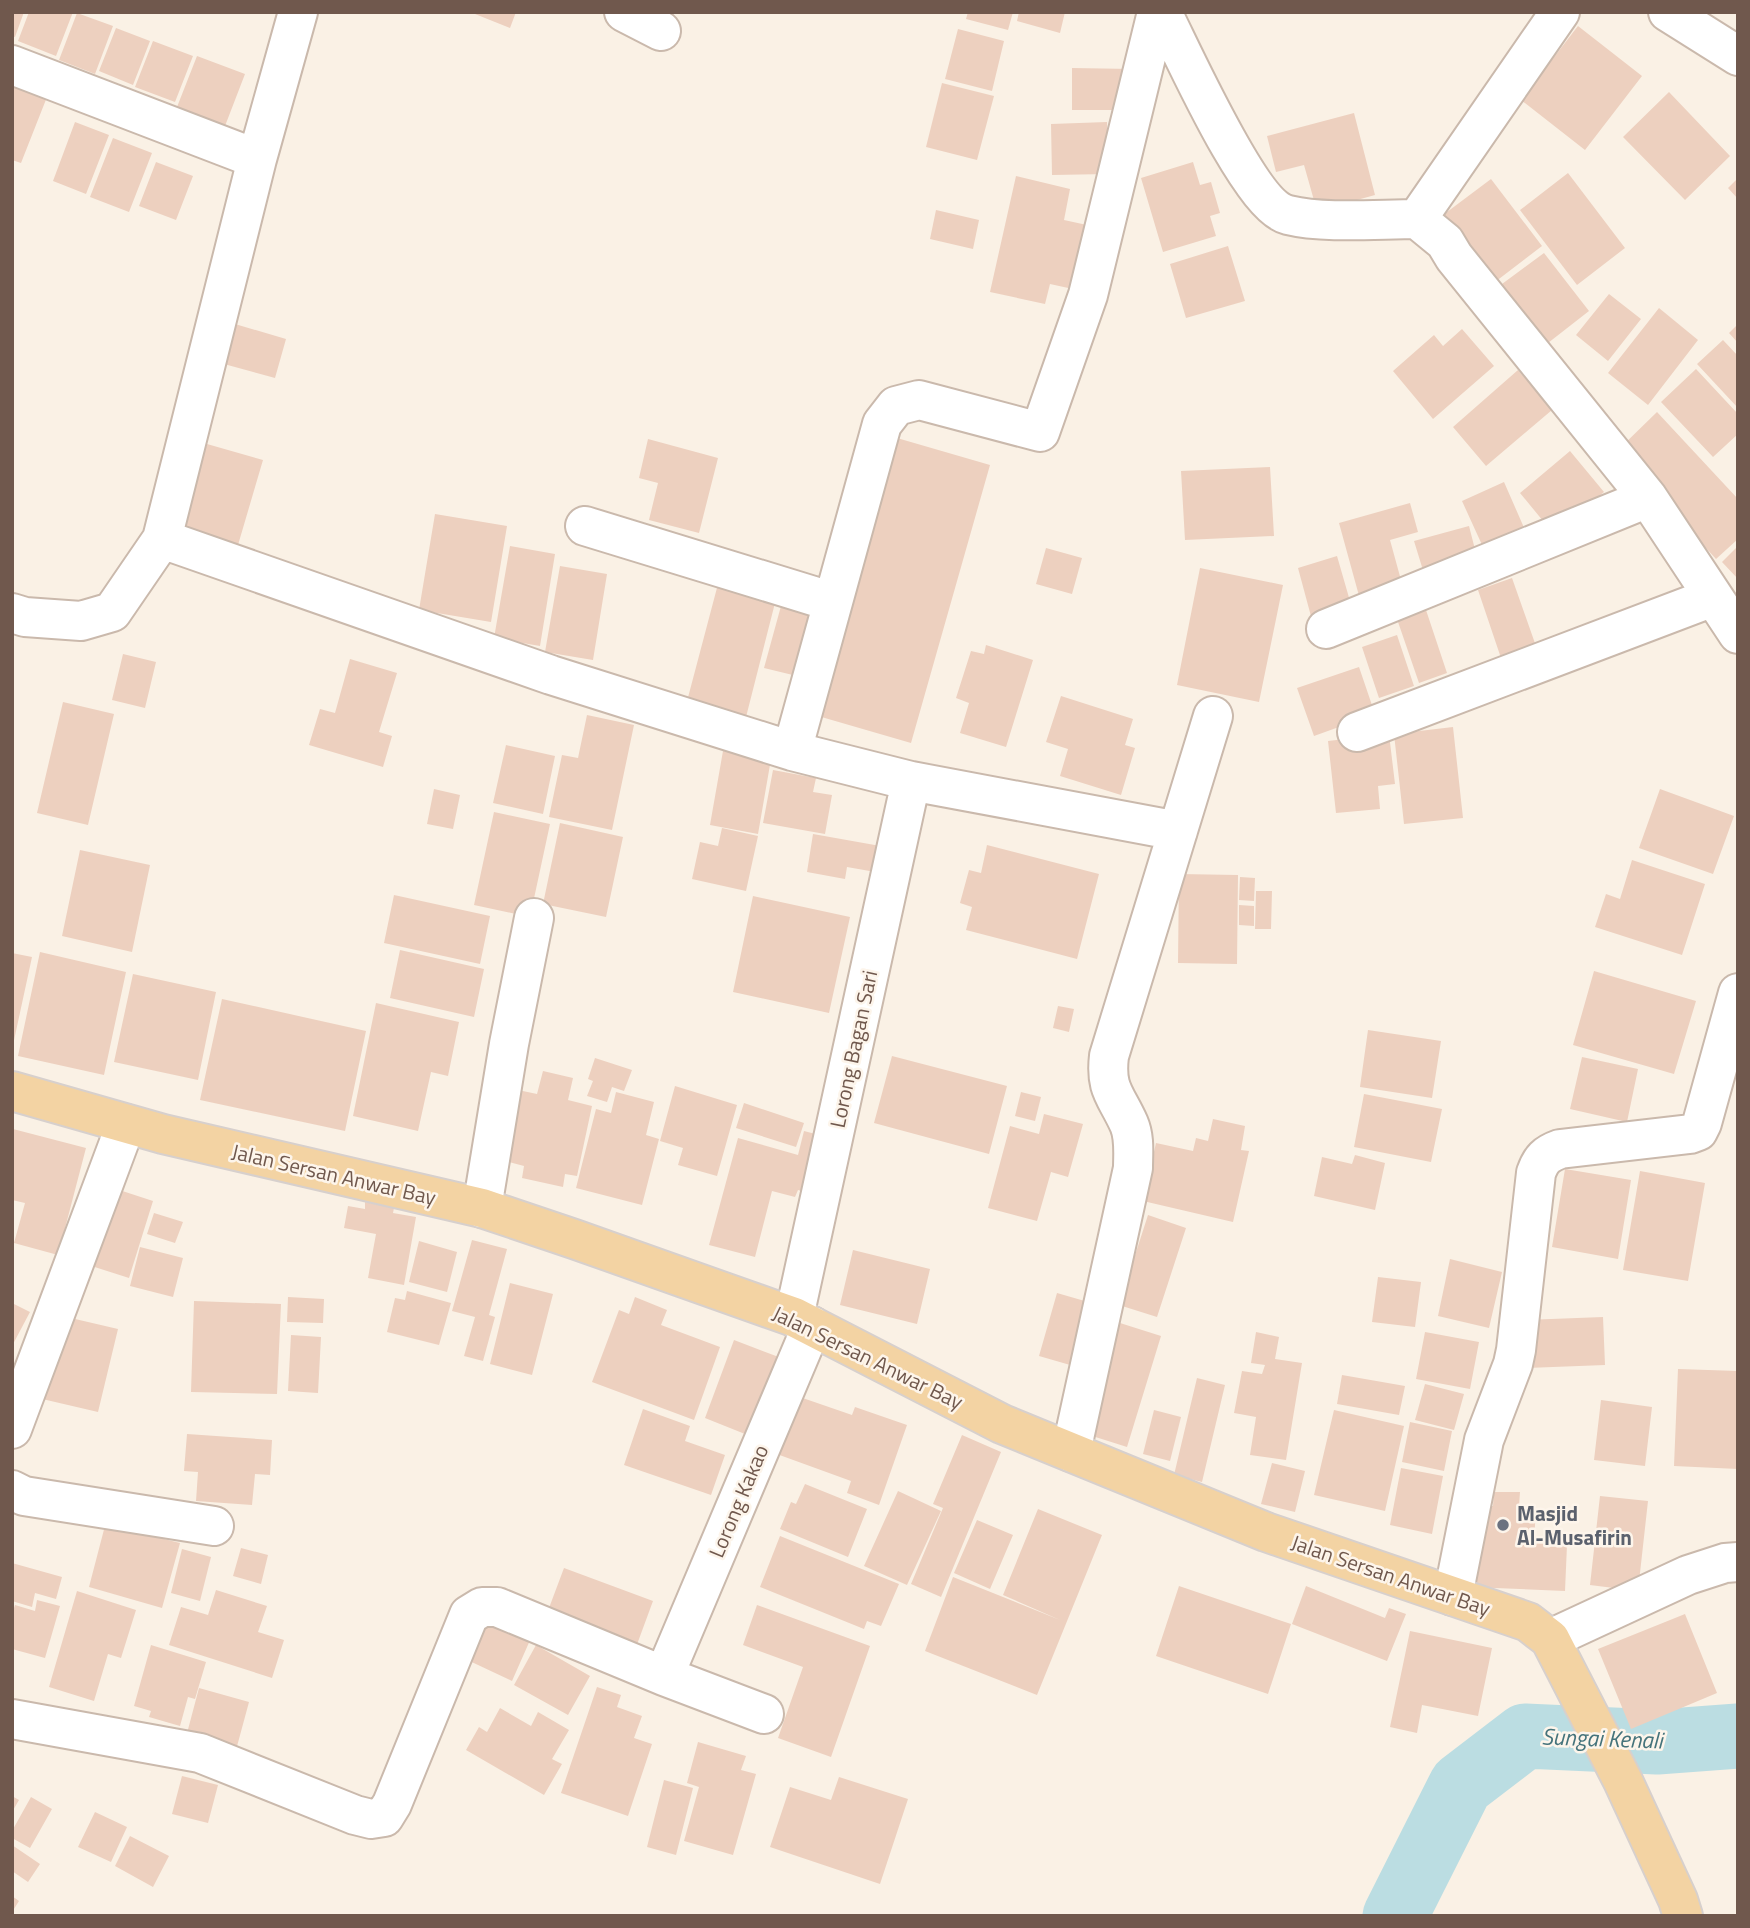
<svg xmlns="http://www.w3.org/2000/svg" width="1750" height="1928" font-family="'Titillium Web',sans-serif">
	<rect width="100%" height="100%" fill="#faf1e5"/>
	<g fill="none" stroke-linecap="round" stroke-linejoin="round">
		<!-- river -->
		<path stroke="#bbdde2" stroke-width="65" d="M1395 1916 1461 1785 1525 1736 1657 1742 1738 1736"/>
	</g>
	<!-- building -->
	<path fill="#edd0bf" d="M12 12H24L15 37 12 36Z
		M29 12H73L56 56 18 41Z
		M470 12H516L510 28Z
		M968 12H1013L1008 30 966 19Z
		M1019 12H1065L1060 33 1017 21Z
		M77 13 113 26 95 74 59 60Z
		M1578 26 1642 76 1585 150 1521 100Z
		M116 28 150 41 133 85 99 71Z
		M958 29 1004 41 992 91 945 79Z
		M153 41 193 56 175 102 135 87Z
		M197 56 245 74 225 126 177 107Z
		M1072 68 1133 69 1132 110H1072Z
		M12 83 47 97 21 163 12 160Z
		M942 83 994 96 977 160 926 147Z
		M1669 92 1730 156 1685 200 1623 137Z
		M1354 113 1375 195 1317 211 1304 165 1276 172 1267 136Z
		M75 122 109 135 86 194 53 181Z
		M1107 122 1108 174 1052 175 1051 124Z
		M113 138 152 153 129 212 90 197Z
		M156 162 193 176 176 220 139 206Z
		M1193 162 1200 185 1211 182 1220 213 1210 216 1216 236 1163 252 1141 178Z
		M1568 173 1625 248 1577 285 1520 210Z
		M1016 176 1070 189 1064 220 1096 227 1082 291 1050 284 1045 304 990 292Z
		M1738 178V199L1728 188Z
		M1491 179 1542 246 1495 282 1443 215Z
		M936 210 979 220 973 249 930 239Z
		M1228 246 1245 301 1186 318 1170 264Z
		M1544 253 1589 311 1548 343 1502 284Z
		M1609 294 1641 319 1608 361 1576 335Z
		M1659 308 1698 340 1648 405 1608 373Z
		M235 324 286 339 275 378 224 364Z
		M1738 324V343L1729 333Z
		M1462 329 1494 366 1433 419 1393 371 1434 335 1443 346Z
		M1723 340 1738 356V408L1697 364Z
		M1696 369 1738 414V434L1713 457 1661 402Z
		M1518 370 1552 410 1486 466 1453 427Z
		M1657 412 1738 499V539L1716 559 1617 451Z
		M897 438 990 465 911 743 818 716Z
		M648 439 718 458 699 533 649 520 658 483 639 478Z
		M207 444 263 460 238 545 182 529Z
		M1570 451 1604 492 1553 533 1520 493Z
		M1270 467 1274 536 1185 540 1181 471Z
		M1504 482 1529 539 1488 558 1462 501Z
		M1410 503 1418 532 1390 540 1404 591 1361 603 1339 523Z
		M435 514 507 526 491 622 419 610Z
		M1469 526 1479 565 1426 580 1414 541Z
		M510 546 555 554 540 646 494 638Z
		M1738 546V579L1722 562Z
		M1046 548 1082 558 1072 594 1036 584Z
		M1337 556 1352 608 1312 620 1298 568Z
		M560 566 607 574 593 660 545 652Z
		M1200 568 1283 585 1259 702 1177 685Z
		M1512 578 1537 649 1502 661 1478 590Z
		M718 584 776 599 745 721 686 705Z
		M781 606 816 616 801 677 764 668Z
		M1426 610 1447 673 1419 683 1397 619Z
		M1397 635 1414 686 1379 698 1362 647Z
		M986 645 1033 660 1006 747 960 733 969 703 956 698 971 651 984 654Z
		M123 654 156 662 145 708 112 700Z
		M350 659 397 673 379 732 392 736 383 767 309 745 320 709 335 713Z
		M1359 667 1375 714 1314 736 1297 688Z
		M1061 696 1133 719 1125 745 1135 748 1121 795 1060 776 1068 749 1046 742Z
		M63 702 114 714 88 825 37 813Z
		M587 715 634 725 612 830 549 817 562 755 578 758Z
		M1453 727 1463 818 1404 824 1394 734Z
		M1389 734 1395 784 1378 786 1380 809 1336 813 1328 741Z
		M506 745 555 756 543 814 493 803Z
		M723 751 771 759 758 834 710 825Z
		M773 770 816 778 813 792 832 795 825 834 763 823Z
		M434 789 460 795 453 829 427 824Z
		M1660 789 1734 816 1713 874 1639 848Z
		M494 812 550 824 530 917 474 905Z
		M560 823 623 837 606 917 543 904Z
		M722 828 758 836 746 891 692 879 700 842 718 846Z
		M813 834 886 847 881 873 847 867 845 879 807 872Z
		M987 845 1099 874 1077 959 966 930 972 907 960 903 969 870 981 873Z
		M80 850 150 865 132 952 62 936Z
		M1632 860 1705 884 1682 955 1595 927 1606 894 1620 899Z
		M1179 874 1238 875 1237 964 1178 963Z
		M1240 877 1255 878 1254 901 1239 900Z
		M1256 891H1272L1271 929H1255Z
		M394 895 490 916 480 964 384 943Z
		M753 896 850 917 829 1013 733 992Z
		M1239 905 1254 906V926L1239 925Z
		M400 950 484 969 474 1017 390 998Z
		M40 952 126 972 104 1075 18 1056Z
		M12 953 32 957 13 1045H12Z
		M1594 971 1696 1001 1674 1074 1573 1045Z
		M133 974 216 992 198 1080 114 1062Z
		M222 999 366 1031 345 1131 200 1100Z
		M376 1003 459 1022 448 1076 431 1072 418 1131 353 1116Z
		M1058 1006 1074 1009 1069 1032 1053 1028Z
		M1368 1030 1441 1041 1432 1098 1360 1087Z
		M892 1056 1007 1086 989 1154 874 1123Z
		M1582 1057 1638 1069 1627 1122 1570 1109Z
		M595 1058 632 1070 624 1091 612 1087 607 1102 587 1096 593 1081 588 1079Z
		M543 1071 573 1078 568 1100 592 1106 577 1176 565 1174 563 1187 522 1178 524 1166 502 1160 518 1090 537 1094Z
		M675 1086 737 1105 717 1176 678 1165 683 1148 660 1141Z
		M616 1092 654 1102 646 1135 659 1139 642 1205 576 1188 596 1109 611 1113Z
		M1021 1092 1041 1097 1035 1121 1015 1116Z
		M1364 1094 1442 1109 1431 1162 1354 1147Z
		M744 1103 804 1123 796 1147 736 1128Z
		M1044 1114 1083 1124 1068 1177 1051 1172 1037 1221 988 1208 1010 1126 1039 1134Z
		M1213 1119 1245 1126 1241 1150 1249 1151 1233 1222 1143 1201 1156 1143 1193 1151 1196 1138 1208 1141Z
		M13 1129 86 1148 58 1255 14 1243 25 1203 12 1200Z
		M804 1131 827 1137 811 1194 798 1190 795 1197 772 1191 755 1257 709 1245 738 1138 798 1155Z
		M1355 1155 1385 1163 1375 1210 1314 1196 1322 1157 1352 1164Z
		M1565 1169 1631 1180 1618 1259 1552 1247Z
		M1640 1171 1705 1183 1688 1281 1623 1270Z
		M104 1185 153 1201 129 1278 79 1262Z
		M365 1202 394 1208 393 1213 416 1217 404 1285 368 1278 376 1234 344 1228 348 1206 365 1209Z
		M154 1213 183 1222 175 1243 147 1234Z
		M1148 1215 1186 1228 1157 1317 1119 1305Z
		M472 1240 507 1249 489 1315 495 1317 483 1361 464 1356 475 1317 452 1311Z
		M419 1241 457 1252 447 1292 409 1282Z
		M140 1247 183 1258 173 1297 130 1286Z
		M853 1250 930 1269 917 1324 840 1305Z
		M1450 1259 1502 1272 1489 1328 1438 1316Z
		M1378 1277 1421 1282 1415 1327 1372 1322Z
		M510 1283 553 1294 532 1375 490 1364Z
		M407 1291 451 1303 439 1345 387 1332 395 1298 405 1300Z
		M1057 1293 1102 1306 1084 1369 1039 1356Z
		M288 1297 324 1299 323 1323 287 1322Z
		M635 1297 667 1310 661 1325 720 1347 694 1420 592 1382 619 1310 629 1314Z
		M194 1301 281 1304 277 1394 191 1392Z
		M12 1303 30 1312 12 1346Z
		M58 1315 118 1329 98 1412 38 1398Z
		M1603 1317 1605 1365 1527 1368 1525 1320Z
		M1120 1323 1161 1336 1127 1447 1086 1434Z
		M1256 1332 1279 1337 1275 1359 1302 1363 1286 1460 1250 1455 1256 1417 1234 1413 1242 1371 1262 1374 1265 1365 1251 1363Z
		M1425 1332 1479 1342 1470 1389 1416 1379Z
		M291 1335 321 1337 318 1393 288 1391Z
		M734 1340 784 1359 755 1438 705 1418Z
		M1678 1369 1738 1371V1469L1674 1466Z
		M1342 1375 1405 1386 1399 1415 1337 1404Z
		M1197 1378 1225 1385 1202 1482 1174 1475Z
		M1425 1384 1464 1394 1454 1430 1415 1420Z
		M794 1395 852 1415 855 1407 907 1425 879 1505 847 1493 851 1481 774 1453Z
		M1601 1400 1652 1407 1645 1466 1594 1460Z
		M643 1409 690 1426 685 1441 725 1455 711 1495 624 1465Z
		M1154 1410 1181 1417 1170 1461 1143 1454Z
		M1334 1410 1404 1426 1385 1511 1314 1495Z
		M1410 1422 1452 1431 1444 1471 1402 1462Z
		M187 1434 272 1440 270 1475 255 1474 252 1505 196 1501 198 1472 184 1471Z
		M962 1435 1001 1452 941 1597 911 1584 943 1508 933 1504Z
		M1272 1463 1305 1471 1295 1512 1261 1504Z
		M1401 1468 1443 1476 1432 1534 1390 1525Z
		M805 1484 867 1509 848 1557 780 1529 791 1502 796 1504Z
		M898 1491 941 1511 907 1585 864 1566Z
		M1494 1492H1520L1519 1506 1536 1507 1534 1543 1567 1545 1565 1591 1470 1587 1473 1505 1493 1506Z
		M1600 1496 1648 1501 1638 1591 1590 1585Z
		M1038 1509 1102 1535 1037 1695 925 1651 953 1577 1060 1620 1003 1595Z
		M107 1518 168 1527 164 1539 180 1543 162 1608 89 1587Z
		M977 1520 1013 1535 990 1589 954 1573Z
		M780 1536 899 1584 881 1626 867 1621 864 1629 760 1587Z
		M241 1548 268 1555 261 1584 233 1576Z
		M182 1549 211 1557 200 1601 171 1593Z
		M12 1563 62 1577 56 1599 35 1593 32 1607 12 1601Z
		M564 1568 653 1601 632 1658 543 1624Z
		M1179 1586 1291 1624 1268 1694 1156 1656Z
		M1306 1586 1385 1618 1389 1608 1406 1614 1387 1661 1292 1624Z
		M216 1590 267 1606 258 1632 284 1640 272 1678 169 1645 181 1607 208 1615Z
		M77 1591 136 1610 121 1658 108 1654 94 1701 49 1687Z
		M37 1600 60 1606 45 1658 12 1649V1614L15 1605 35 1611Z
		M757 1605 870 1646 831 1757 778 1738 803 1667 743 1645Z
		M480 1614 531 1638 512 1681 461 1657Z
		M1685 1614 1717 1693 1631 1729 1598 1649Z
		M1410 1631 1492 1648 1478 1716 1422 1705 1417 1733 1390 1727Z
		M151 1645 206 1662 195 1699 188 1697 180 1726 149 1717 151 1711 134 1706Z
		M536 1645 590 1676 568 1715 514 1685Z
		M597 1687 621 1695 617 1707 642 1716 634 1738 652 1744 628 1816 561 1793Z
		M199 1688 249 1702 236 1750 186 1737Z
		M500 1708 531 1726 538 1712 569 1730 552 1759 562 1764 544 1795 466 1750 479 1727 487 1732Z
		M698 1742 746 1756 741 1770 756 1774 733 1855 684 1841 699 1787 687 1783Z
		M182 1776 218 1785 208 1823 172 1814Z
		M839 1777 908 1799 880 1884 770 1847 790 1787 831 1800Z
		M664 1780 693 1788 676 1855 647 1847Z
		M12 1796 19 1800 12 1812Z
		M31 1797 52 1809 30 1848 12 1838V1831Z
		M95 1812 127 1827 111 1862 78 1847Z
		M130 1836 169 1856 153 1887 115 1866Z
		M12 1845 40 1864 28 1882 12 1871Z
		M12 1896 19 1901 12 1912Z"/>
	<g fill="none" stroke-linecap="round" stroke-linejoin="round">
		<!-- minor casing -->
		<g stroke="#cab9ac" stroke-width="42">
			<path id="minor" d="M624 12 661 31
				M1162 12C1182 51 1250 206 1288 215 1325 224 1378 219 1417 219
				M1560 12 1417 219 1445 242 1454 257 1648 498 1738 634
				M1668 12 1738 56
				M12 65 257 159
				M585 526 833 602
				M162 539 551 675 792 751 911 781 1178 831
				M12 613 25 617 81 621 112 612 162 539 257 159 298 12
				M1326 629 1648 498
				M1357 732 1713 597
				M792 751 882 424 896 406 919 400 1040 432 1088 295 1157 12
				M482 1208 509 1044 534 918
				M794 1317 911 781
				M12 1429 126 1124
				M1071 1452 1133 1168C1133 1153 1135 1138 1129 1124 1116 1095 1105 1090 1109 1056L1213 716
				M12 1490 24 1496 214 1526
				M1453 1596 1484 1440 1513 1364 1516 1350 1536 1173C1541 1159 1546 1154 1560 1149L1690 1134 1698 1131 1702 1123 1738 993
				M1550 1639 1688 1575 1725 1563 1738 1562
				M664 1676 812 1326
				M12 1719 200 1753 355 1815 371 1819 384 1817 392 1804 469 1615 482 1607H497L664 1676 764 1714"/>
		</g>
		<!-- major casing -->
		<g stroke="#d7d0cd" stroke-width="42">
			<path id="major" d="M12 1091 163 1134 482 1208 574 1239 794 1317 1002 1424 1266 1532 1528 1622 1550 1639 1623 1781 1678 1900 1683 1916"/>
		</g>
		<!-- minor -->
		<use href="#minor" stroke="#fff" stroke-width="38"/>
		<!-- major -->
		<use href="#major" stroke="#f3d3a3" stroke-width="38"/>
	</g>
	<!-- markers -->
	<circle fill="#6b7280" stroke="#fdf5eb" stroke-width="2.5" cx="1503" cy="1525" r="7"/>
	<g text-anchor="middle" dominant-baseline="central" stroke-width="5" stroke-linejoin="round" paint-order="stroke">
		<!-- street labels -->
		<g font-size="21" fill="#70584d" stroke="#fdf5eb">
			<text transform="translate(853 1049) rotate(-78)">Lorong Bagan Sari</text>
			<text transform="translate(334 1174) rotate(13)">Jalan Sersan Anwar Bay</text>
			<text transform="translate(868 1357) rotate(26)">Jalan Sersan Anwar Bay</text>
			<text transform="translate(738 1501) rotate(-67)">Lorong Kakao</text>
			<text transform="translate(1391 1575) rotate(19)">Jalan Sersan Anwar Bay</text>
		</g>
		<!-- worship labels -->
		<g font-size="21" font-weight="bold" fill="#5b616d" stroke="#fdf5eb" text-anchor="start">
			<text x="1517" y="1513">Masjid<tspan x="1517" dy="24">Al-Musafirin</tspan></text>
		</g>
		<!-- water labels -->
		<g font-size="23" font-style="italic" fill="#45737b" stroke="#fdf5eb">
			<text transform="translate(1602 1738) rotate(2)">Sungai Kenali</text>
		</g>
	</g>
	<!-- border -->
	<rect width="1750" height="1928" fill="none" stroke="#70584d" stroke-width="28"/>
</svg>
